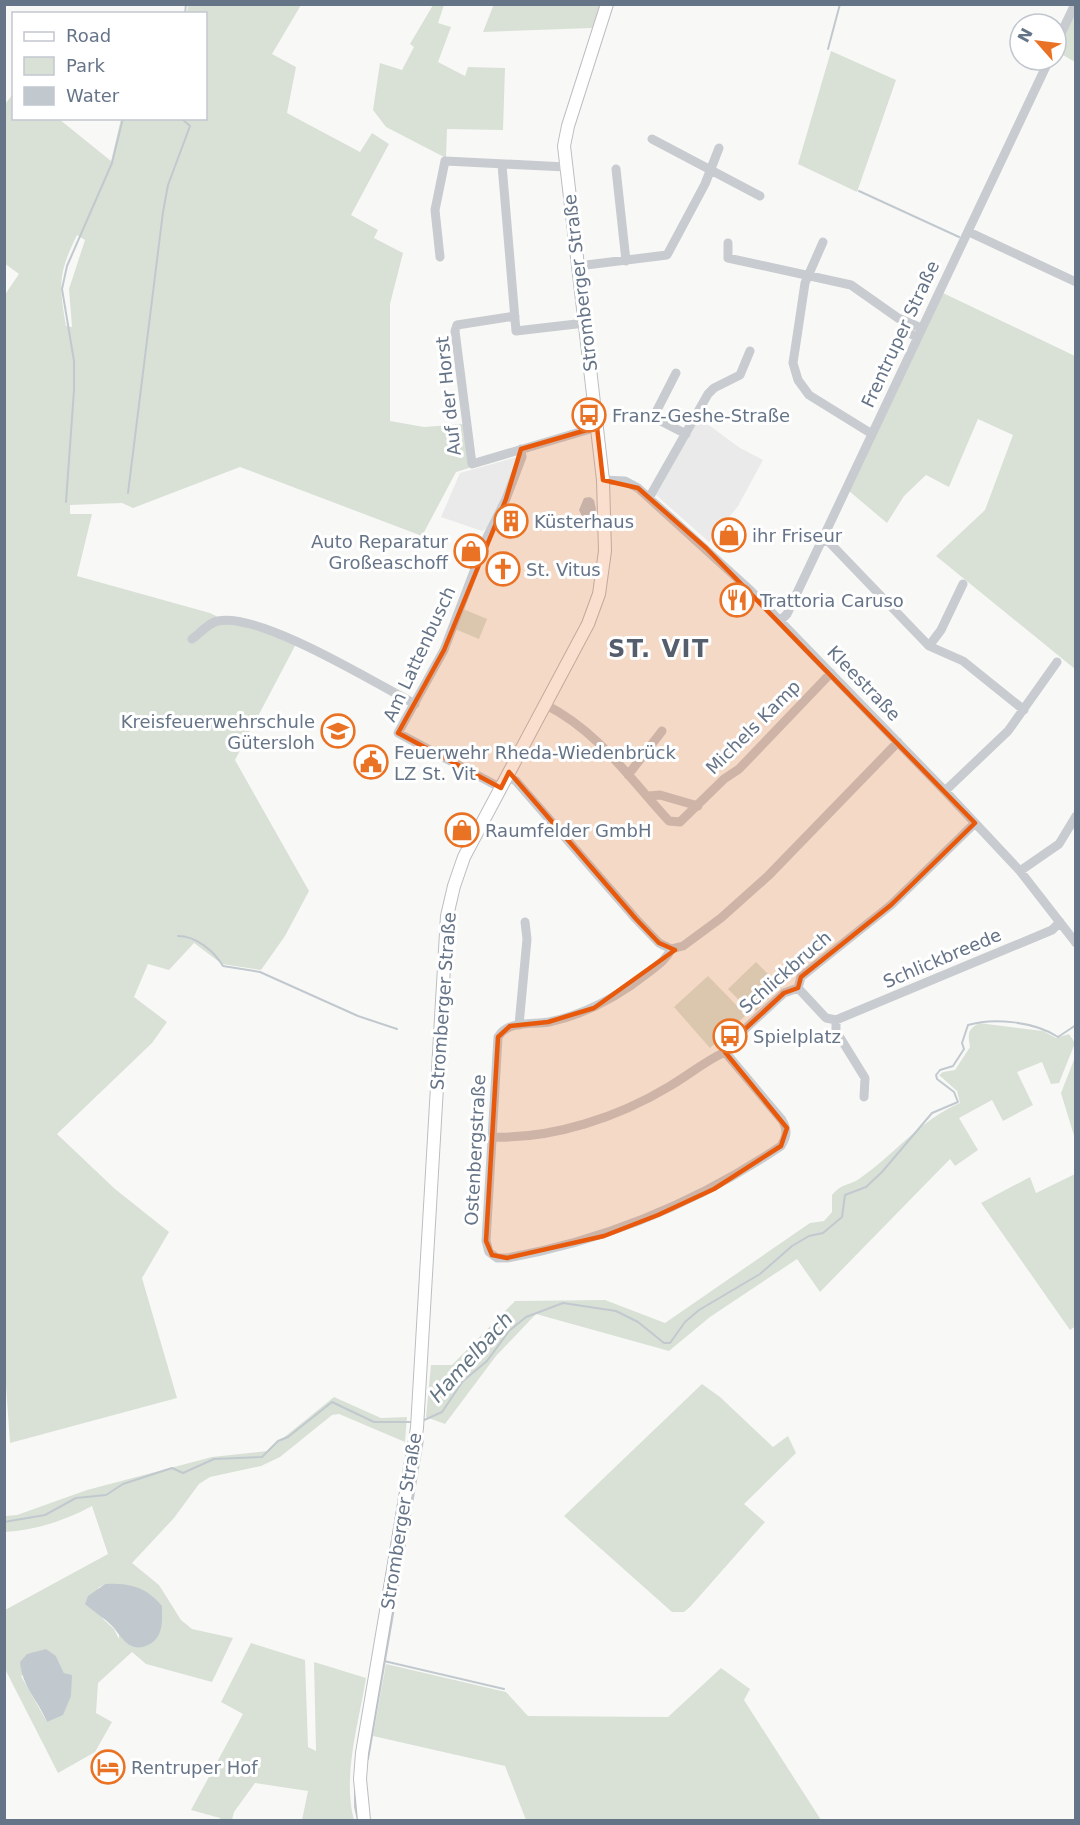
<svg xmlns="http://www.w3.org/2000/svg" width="1080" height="1825" font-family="'DejaVu Sans',sans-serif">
	<rect width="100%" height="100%" fill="#f8f9f6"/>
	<!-- built -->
	<path fill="#e9eae9" d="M699 418 740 448 763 460 738 506 709 542 656 495Z
		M517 457 503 498 487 528 482 531 441 517 460 473Z"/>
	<!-- green -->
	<path fill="#d9e1d7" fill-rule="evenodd" d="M494 4H600V5L592 28 483 32Z
		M188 5H301L272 54 296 67 287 113 360 152 372 133 389 144 351 215 378 230 374 238 403 253 390 304V421L424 427 463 424 469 468 456 472 422 536 240 467 133 508 122 503 70 505V514H92L77 576 210 613C237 628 268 631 296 644L235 760 309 891 285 936 261 970 222 964 194 943 169 970 148 964 134 997 167 1022 152 1043 57 1134 115 1189 169 1232 142 1278 177 1398 10 1443 4 1358V296L19 274 4 263 5 104 13 94 14 118 59 119 111 161 121 119 206 118V14L187 13ZM77 235 85 240 69 289 72 327 66 326C59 284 58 274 77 235Z
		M433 5H444L438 23 451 27 438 62 465 76 468 67 505 68 503 130 447 129 446 158 386 127 373 110 380 63 402 70 414 47 410 44Z
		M1075 11V62L1056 51Z
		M831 51 896 80 857 192 798 164Z
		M943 293 1075 356V669L936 556 985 510 1013 435 978 419 949 487 926 475 904 496 887 523 849 491Z
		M463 609 487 619 479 639 455 629Z
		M756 962 781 987 756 1011 746 1001 743 1004 728 989Z
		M708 976 746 1015 710 1048 674 1007Z
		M979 1023 1043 1031 1056 1038 1069 1034 1075 1043 1059 1083 1051 1084 1042 1062 1017 1072 1033 1105 1003 1121 992 1100 959 1118 978 1150 955 1166 950 1159 820 1292 797 1259 710 1317 669 1351 536 1314 496 1356 445 1424 426 1417 431 1365H452L515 1301 605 1300 665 1323 810 1223 824 1221 832 1212V1195C842 1183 848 1186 859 1179 894 1155 921 1119 960 1103L957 1091 939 1075 943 1072 955 1070 970 1047C968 1034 967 1030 979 1023Z
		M1075 1057V1139L1061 1093Z
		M1075 1174 1076 1326 1070 1330 981 1203 1030 1177 1036 1193Z
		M702 1384 720 1397 773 1447 788 1436 796 1453 744 1504 765 1522 690 1607 684 1612H672L564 1516Z
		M334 1397 381 1418 407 1417 405 1442 339 1414 332 1415 280 1457 261 1466 210 1477 199 1484 174 1518 132 1563 159 1585 181 1620 192 1629 233 1638 212 1682 146 1664 132 1652 98 1683 96 1713 112 1722 95 1752 58 1773 5 1669V1610L108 1554 92 1506C65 1521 35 1530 5 1532V1516L17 1515 87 1490 212 1457 267 1451ZM105 1584H119V1639L114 1629 103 1619 98 1588ZM56 1656 64 1673 47 1722 21 1676Z
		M251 1643 305 1660 308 1747 316 1751 314 1662 366 1678C359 1723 342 1775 354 1820H302L308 1791 255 1783 234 1812 232 1820H220V1818L191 1810 243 1714 221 1702Z
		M386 1664 506 1692 528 1716 668 1717 721 1668 750 1689 744 1700 821 1820H526L505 1766 373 1736Z"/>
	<!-- water -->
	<path fill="#c1c9cf" d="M590 497 594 500 596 509 593 519 584 520 579 510 584 498Z
		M105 1584C130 1583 146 1587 162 1606 162 1620 164 1636 150 1644 132 1654 124 1641 114 1628 106 1619 94 1612 85 1604L88 1596Z
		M46 1649 56 1656 64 1673 72 1675 71 1696 63 1715 47 1722C38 1700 22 1687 20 1662L27 1654Z"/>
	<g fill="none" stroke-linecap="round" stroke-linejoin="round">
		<!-- stream -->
		<path stroke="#c1c9cf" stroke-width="2" d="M185 14 186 4
			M828 49 840 4
			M859 191 959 237
			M128 493 163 212 168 185 190 126 181 118
			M66 502 74 390V361L62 289 67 266 112 163 123 118
			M178 936C196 936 214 951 223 966L260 972 358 1016 397 1029
			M422 1421 442 1412 463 1381 487 1361 509 1331 526 1317 563 1303 616 1311 638 1322 664 1343H670L685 1322 699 1310 760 1274 792 1246 809 1236 823 1233 842 1217 845 1195 866 1187 882 1172 932 1113 958 1102 954 1092 937 1079 936 1075 940 1070 953 1066 964 1049 962 1043 968 1025C994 1017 1035 1022 1058 1037L1076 1025
			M4 1522 45 1515 76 1498 106 1495 123 1484 172 1468 183 1473 214 1459 262 1457 278 1441 288 1437 332 1402 374 1422H414
			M383 1595 405 1461
			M384 1661 504 1689
			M368 1759 423 1440
			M355 1769V1807L358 1820"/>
		<!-- major casing -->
		<g stroke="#bbbec2" stroke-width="14">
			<path id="major" d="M364 1820 360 1779 362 1753 417 1428 447 916 454 886 464 857 588 624 599 594 605 551 603 480 564 146 568 126 607 4"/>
		</g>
		<!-- minor -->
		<path stroke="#c8cbcf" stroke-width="9" d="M1056 44 1075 4
			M652 139 760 196
			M502 165 516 331 585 323
			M616 169 626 261
			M969 232 1076 282
			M823 242 805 283 793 363 798 380 809 395 872 434
			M728 243V258L851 285 898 318 921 328
			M440 257 435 210 445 161 566 167
			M578 266 667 255 705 184 719 148
			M515 316 457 325 455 331 472 464 597 427
			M903 320 907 332 917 337
			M676 373 655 414 657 419 686 434
			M603 480 625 481 638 488 749 589 945 791 1020 871 1076 943
			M649 498 708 394 714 388 740 375 750 351
			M822 539 829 542 929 646 963 661 1024 710
			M780 621 787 614 1049 60
			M192 639C200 633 210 622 218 621 260 612 375 683 415 704
			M929 646 941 630 963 584
			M546 705C598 731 630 779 669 821L680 822 724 779 739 769 831 673
			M628 775 662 731
			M507 776 516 781 636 919 659 943 671 949
			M501 788 398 733 444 650 487 537 506 499 522 457 521 449
			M945 791 1008 731 1057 662
			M649 796 660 795 698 806
			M1020 871 1059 844 1076 816
			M671 949C667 959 658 965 649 972 619 996 587 1014 549 1022 532 1025 508 1020 498 1037L486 1241 489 1252 497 1258H507C607 1240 696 1203 781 1146 787 1136 788 1130 782 1120L725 1052
			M671 949 683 946 721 918 768 876 898 742
			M798 988 826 1018 836 1020 1052 930 1060 922
			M798 988 801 977 891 905 975 823
			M836 1020V1031L865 1078 864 1097
			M519 1025 527 939 525 922
			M493 1137C553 1139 619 1117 670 1086 689 1075 705 1061 725 1052L731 1042 784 993 798 988"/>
		<!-- major -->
		<use href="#major" stroke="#fff" stroke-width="12"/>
	</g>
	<!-- marked area -->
	<path fill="#e8590c" fill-opacity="0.2" stroke="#e8590c" stroke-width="4.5" stroke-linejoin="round" d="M597 427 603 480 638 488 706 548 975 823 891 905 801 977 798 988 784 993 731 1042 725 1052 787 1128 781 1146 714 1189 658 1215 604 1236 507 1258 492 1255 486 1241 498 1037 510 1026 548 1022 594 1008 675 950 659 943 636 919 509 772 501 788 398 733 444 650 506 499 521 449Z"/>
	<!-- icons -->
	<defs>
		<g id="bus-ring" transform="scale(1.725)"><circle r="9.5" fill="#fff" stroke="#ea7225" stroke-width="1.5"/><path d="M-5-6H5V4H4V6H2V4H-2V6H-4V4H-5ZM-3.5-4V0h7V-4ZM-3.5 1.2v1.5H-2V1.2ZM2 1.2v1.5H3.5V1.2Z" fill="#ea7225"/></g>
		<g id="building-ring" transform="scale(1.725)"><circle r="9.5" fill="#fff" stroke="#ea7225" stroke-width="1.5"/><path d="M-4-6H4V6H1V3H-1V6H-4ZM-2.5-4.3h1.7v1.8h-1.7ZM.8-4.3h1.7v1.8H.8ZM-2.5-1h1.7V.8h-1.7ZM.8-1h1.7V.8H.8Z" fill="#ea7225"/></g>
		<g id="shop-ring" transform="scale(1.725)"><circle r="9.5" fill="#fff" stroke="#ea7225" stroke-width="1.5"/><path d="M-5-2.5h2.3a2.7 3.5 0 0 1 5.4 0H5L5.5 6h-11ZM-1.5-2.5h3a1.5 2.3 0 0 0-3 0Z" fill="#ea7225"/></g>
		<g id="church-ring" transform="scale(1.725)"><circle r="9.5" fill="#fff" stroke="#ea7225" stroke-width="1.5"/><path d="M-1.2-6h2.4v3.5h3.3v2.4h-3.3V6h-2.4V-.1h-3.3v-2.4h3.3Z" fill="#ea7225"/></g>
		<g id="restaurant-ring" transform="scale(1.725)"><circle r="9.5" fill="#fff" stroke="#ea7225" stroke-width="1.5"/><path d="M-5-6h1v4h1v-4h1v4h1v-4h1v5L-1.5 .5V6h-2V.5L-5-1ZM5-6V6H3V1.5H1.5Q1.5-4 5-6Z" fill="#ea7225"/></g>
		<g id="school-ring" transform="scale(1.725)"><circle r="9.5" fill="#fff" stroke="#ea7225" stroke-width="1.5"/><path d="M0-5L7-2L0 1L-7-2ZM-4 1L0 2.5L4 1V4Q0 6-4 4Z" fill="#ea7225"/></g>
		<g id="civic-ring" transform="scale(1.725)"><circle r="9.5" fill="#fff" stroke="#ea7225" stroke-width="1.5"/><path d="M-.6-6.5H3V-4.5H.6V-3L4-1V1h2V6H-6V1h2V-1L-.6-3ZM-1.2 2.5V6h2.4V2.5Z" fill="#ea7225"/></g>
		<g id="hotel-ring" transform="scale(1.725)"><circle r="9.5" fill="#fff" stroke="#ea7225" stroke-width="1.5"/><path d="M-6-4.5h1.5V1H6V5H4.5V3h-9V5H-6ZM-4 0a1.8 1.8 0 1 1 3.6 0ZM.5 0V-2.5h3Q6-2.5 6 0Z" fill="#ea7225"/></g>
	</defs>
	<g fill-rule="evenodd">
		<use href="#bus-ring" x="589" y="415"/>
		<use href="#building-ring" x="511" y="521"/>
		<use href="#shop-ring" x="729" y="535"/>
		<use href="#shop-ring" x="471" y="551"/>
		<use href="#church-ring" x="503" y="569"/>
		<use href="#restaurant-ring" x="737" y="600"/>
		<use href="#school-ring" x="338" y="731"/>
		<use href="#civic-ring" x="371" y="762"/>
		<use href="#shop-ring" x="462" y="830"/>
		<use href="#bus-ring" x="730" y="1036"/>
		<use href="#hotel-ring" x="108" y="1767"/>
	</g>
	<g text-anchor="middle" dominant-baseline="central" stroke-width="6" stroke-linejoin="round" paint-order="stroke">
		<!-- street labels -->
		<g font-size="18" fill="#667488" stroke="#fff">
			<text transform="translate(580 283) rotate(-97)">Stromberger Straße</text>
			<text transform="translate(900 334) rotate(-65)">Frentruper Straße</text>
			<text transform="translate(448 396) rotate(-96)">Auf der Horst</text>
			<text transform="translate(419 654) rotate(-65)">Am Lattenbusch</text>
			<text transform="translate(864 683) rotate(46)">Kleestraße</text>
			<text transform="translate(753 727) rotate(-45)">Michels Kamp</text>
			<text transform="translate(942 958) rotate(-23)">Schlickbreede</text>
			<text transform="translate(785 972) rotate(-41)">Schlickbruch</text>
			<text transform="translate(443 1001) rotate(-86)">Stromberger Straße</text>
			<text transform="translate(475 1150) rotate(-87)">Ostenbergstraße</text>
			<text transform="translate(401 1521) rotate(-81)">Stromberger Straße</text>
		</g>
		<!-- poi labels -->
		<g font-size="18" fill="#667488" stroke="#fff" text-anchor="start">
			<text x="612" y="415">Franz-Geshe-Straße</text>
			<text x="534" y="521">Küsterhaus</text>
			<text x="752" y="535">ihr Friseur</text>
			<text x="448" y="541" text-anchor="end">Auto Reparatur<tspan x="448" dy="21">Großeaschoff</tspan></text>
			<text x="526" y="569">St. Vitus</text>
			<text x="760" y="600">Trattoria Caruso</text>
			<text x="315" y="721" text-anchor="end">Kreisfeuerwehrschule<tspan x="315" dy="21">Gütersloh</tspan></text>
			<text x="394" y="752">Feuerwehr Rheda-Wiedenbrück<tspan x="394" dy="21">LZ St. Vit</tspan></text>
			<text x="485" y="830">Raumfelder GmbH</text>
			<text x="753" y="1036">Spielplatz</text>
			<text x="131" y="1767">Rentruper Hof</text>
		</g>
		<!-- water labels -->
		<g font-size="20" font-style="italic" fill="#637583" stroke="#fff">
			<text transform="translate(471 1357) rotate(-48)">Hamelbach</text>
		</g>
		<!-- district labels -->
		<g font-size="24" font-weight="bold" letter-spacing="1.5" fill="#555e6d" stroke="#fff">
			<text x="659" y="649">ST. VIT</text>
		</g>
	</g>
	<!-- border -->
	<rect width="1080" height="1825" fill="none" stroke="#667488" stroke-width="12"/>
	<!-- legend -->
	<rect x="12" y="12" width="195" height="108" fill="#ffffff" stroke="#c2c7cf" stroke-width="1.5"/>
	<rect x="24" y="32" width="30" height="9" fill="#ffffff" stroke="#c2c7cf" stroke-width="1.5"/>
	<text x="66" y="42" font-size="18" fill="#667488">Road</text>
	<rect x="24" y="57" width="30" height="18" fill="#d9e1d7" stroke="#c2c7cf" stroke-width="1.5"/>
	<text x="66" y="72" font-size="18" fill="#667488">Park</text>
	<rect x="24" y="87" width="30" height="18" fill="#c1c9cf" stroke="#c2c7cf" stroke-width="1.5"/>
	<text x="66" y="102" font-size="18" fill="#667488">Water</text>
	<!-- north arrow -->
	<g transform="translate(1038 42) rotate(298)"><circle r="28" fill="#ffffff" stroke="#c2c7cf" stroke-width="1.5"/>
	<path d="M0-4.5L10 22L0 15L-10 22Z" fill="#ea7225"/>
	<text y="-9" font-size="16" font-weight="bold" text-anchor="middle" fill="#667488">N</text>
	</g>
</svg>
